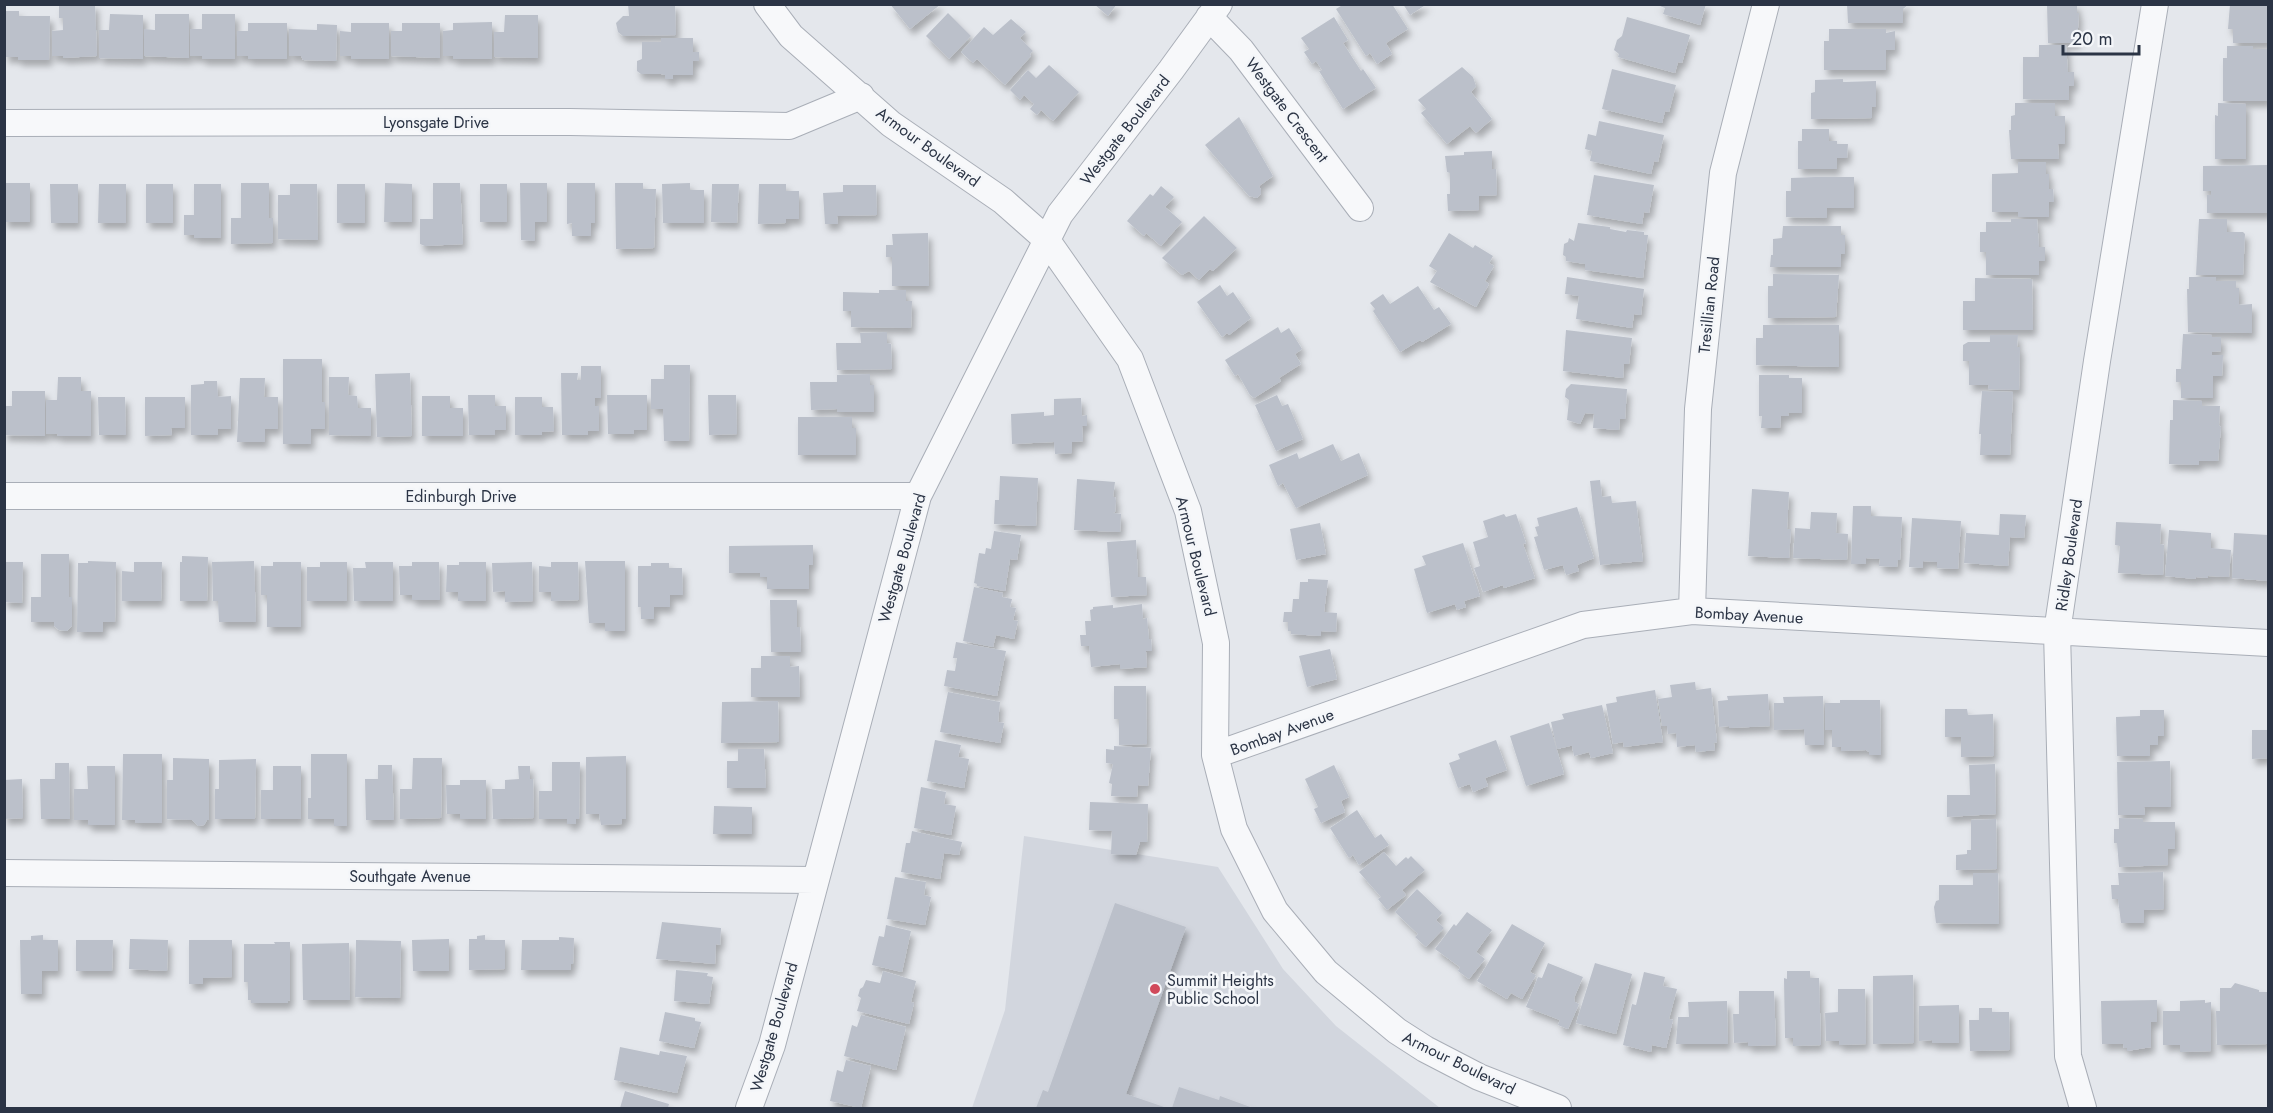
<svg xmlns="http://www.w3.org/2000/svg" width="2273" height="1113" font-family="Jost,sans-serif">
	<defs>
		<filter id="shadow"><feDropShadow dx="3.5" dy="6" stdDeviation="3" flood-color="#0004"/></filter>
	</defs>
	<rect width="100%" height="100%" fill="#e4e7ec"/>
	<!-- built -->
	<path fill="#d2d6de" d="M1024 836 1218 867 1283 969 1336 1026 1440 1108H972L1005 1010Z"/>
	<!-- building -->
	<path fill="#bbc0ca" filter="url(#shadow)" d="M59 4H95L97 56 63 58V56H52V31L63 30V18H59Z
		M628 4H675L676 35 623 36 618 32 616 23 623 16H629Z
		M890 4H941L910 29Z
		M1094 4H1117L1108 16Z
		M1344 4H1392L1408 29 1386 43 1392 54 1377 64 1370 53 1366 56 1336 9Z
		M1403 4H1427L1410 15Z
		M1655 4H1706L1700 25 1663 14 1665 8Z
		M1847 4H1909L1903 9V23H1848Z
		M2047 4H2077V13H2079L2077 43H2048Z
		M2230 4H2268V43H2233V29H2228Z
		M5 11H19V16H50L49 60H18V57H5Z
		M948 13 971 36 949 59 926 36Z
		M110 14 143 15V59L99 58V30H109Z
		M155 14H189V58L144 56V29L155 30Z
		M202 14H235V59H202V56H190V29H202Z
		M505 15H538V58L494 57V32H504Z
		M1334 17 1348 40 1343 43 1361 71 1363 69 1376 88 1343 109 1319 71 1322 70 1316 61 1312 64 1304 52 1309 49 1301 38Z
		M1627 17 1690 35 1682 63 1678 62 1675 73 1618 57 1619 54 1614 50 1617 40 1622 36Z
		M1011 19 1026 32 1020 38 1033 51 1030 54 1031 56 1005 85 977 59 973 63 961 52 984 27 993 35Z
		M492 22V59H453V56H443V31L453 30V23Z
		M248 23H287V59H248V56H237V31H248Z
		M351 23H389V59H351V56H340V31L351 32Z
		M402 23H440V58L391 56V31H402Z
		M317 24 337 25 336 61 303 60 301 56H289V29L317 30Z
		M1829 29H1886V33L1895 31V50H1886V70H1824V41H1829Z
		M661 38H693V52H699V61H693V75H673V79H665V75L661 74H641L637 71V61L642 59V42H661Z
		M2039 45H2066L2068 72H2074V86H2069V100L2023 99V57H2039Z
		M2227 46H2253V49H2268V101H2223V58H2227Z
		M1049 65 1079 92 1053 121 1041 110 1037 115 1030 109 1034 104 1024 95 1020 100 1010 90 1028 70 1036 78Z
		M1462 67 1473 77 1476 86 1471 92 1492 119 1476 133 1470 126 1447 144 1421 113 1426 109 1418 100Z
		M1612 69 1676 85 1669 112 1665 111 1662 123 1602 109Z
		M1843 79V82L1876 81V107H1872V118L1811 119V93L1815 92V80Z
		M2015 103H2055V116H2065V144H2058L2059 159H2011L2009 130H2011V116L2015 115Z
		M2218 103 2246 104V159H2215V115L2218 116Z
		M1239 117 1273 176 1259 186 1261 190V194L1257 198 1249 196 1205 145Z
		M1599 121 1664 135 1658 162 1654 161 1651 174 1590 161 1592 151 1585 149 1588 134 1596 136Z
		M1802 129H1829V141H1837V144H1848L1847 158H1837V169H1798V141H1802Z
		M1492 151V169H1496L1497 195 1479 196V210L1448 211 1447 194H1450V173L1447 172 1445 156 1464 155V152Z
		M2018 162H2046V174H2049V189H2053L2054 202H2049V217H2018V212H1992V174L2018 173Z
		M2268 165V213H2207V195H2211V191H2203V166Z
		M1594 175 1654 185 1649 213 1644 212 1642 224 1587 215Z
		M1815 177H1854V208H1827V218L1786 217V191H1791V178Z
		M4 183H30V222H4Z
		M241 183H269V218H273V243L231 244V218H241Z
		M385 183 412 184V222H384Z
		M433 183H460L463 244 425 246 420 244V219H433Z
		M520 183H547V222H535V241L521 240Z
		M567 183H595V223H591V236H572V223L567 224Z
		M615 183H643V189H656L654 248 616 249Z
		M690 183V190H704V223H663L662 184Z
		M50 184H78V223H51Z
		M99 184H126V223H98Z
		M146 184H173V223H146Z
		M194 184H221V238H194V235H184V215H194Z
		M290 184H317L318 240 278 239V195H290Z
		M337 184H365V223H337Z
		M480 184H507V222H480Z
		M712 184H739L737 223 711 222Z
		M759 184H786V191H799V219H786V223L758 224Z
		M843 185H876L877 215 837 216 838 224H825L823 193 843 192Z
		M1161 186 1174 197 1165 207 1182 222 1161 246 1146 233 1144 236 1127 221 1150 194 1153 196Z
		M1204 216 1237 248 1213 271 1210 269 1199 280 1189 271 1182 275 1162 258Z
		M2011 219H2037L2039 247H2045V261H2039V275H1986V252H1980V232H1986V222H2011Z
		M2199 219H2227V232H2243L2245 234 2243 275H2196Z
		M1578 223 1610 227V229L1626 232 1627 230 1644 232V235H1648L1643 278 1585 270V264L1566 261V257L1563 255 1564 244 1568 242 1569 238 1574 241Z
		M1783 226H1841V235H1845V254H1841V267H1770L1771 255H1773V239L1782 238Z
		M928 233 929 286H892V257H886V245H893L892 234Z
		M1449 233 1473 248 1475 245 1493 256 1489 263 1494 266 1485 281 1489 284 1476 307 1430 282 1437 271 1429 266Z
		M1773 274 1839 275 1836 317 1768 318V286H1773Z
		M1567 277 1644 289 1641 315 1634 314 1632 328 1576 319 1579 296 1565 294Z
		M2189 277H2216V281H2236V288H2239V305L2252 304V333L2188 332 2187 289H2189Z
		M1975 278 2032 279 2033 330H1963V301H1975Z
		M1220 285 1227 296 1233 292 1251 318 1229 335 1227 333 1222 337 1197 302Z
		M1418 286 1434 310 1439 307 1451 324 1422 342 1420 340 1400 352 1373 311 1375 309 1370 303 1383 294 1390 304Z
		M879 290H906V301H912L911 328 851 327V311H843V292L879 293Z
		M1763 325H1839V367L1756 365V338H1763Z
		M1278 327 1281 333 1289 328 1302 349 1295 354 1301 364 1279 378 1281 381 1254 398 1250 395 1238 374 1235 376 1225 360Z
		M1566 330 1632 338 1629 364H1624L1623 378 1563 371Z
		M887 332V343L891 344 892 369 837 370 836 343H861L860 333Z
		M2183 334 2212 335V337H2221V351L2212 352V355H2223L2222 376H2213V398H2181V382H2176V369H2181Z
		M1990 335H2018L2017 347H2020L2019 390 1988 389 1989 385H1969V361H1963V345L1968 342H1990Z
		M283 359H322V402H325V429H311V444H283Z
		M664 365H690L689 441H664L663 409H651V379H664Z
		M581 366H601V398H595V406H599V431H588V435H562L561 373H578L577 380H581Z
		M410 373 412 436 377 437 375 374Z
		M870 374V385H874V412H837V409L811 410 810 382H837V375Z
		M1759 375H1789V378H1802V413H1788L1789 416H1781L1780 428H1761L1762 416H1759Z
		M58 377H81V391H91V436H57L58 434H46V400H57Z
		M329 377H349L348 395 357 396 358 408H371V436L329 435Z
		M240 378H265L264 397H278V429H265V442H237Z
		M204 381H217L218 397 231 396V429H218V435H191V385L204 384Z
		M1571 384 1627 389 1625 419H1620L1619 430 1593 428 1594 414 1585 413 1580 424 1567 420 1569 400 1565 397 1566 389Z
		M12 391H45V436L4 435V406H12Z
		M1982 391 2013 392 2010 455H1980L1981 434H1979Z
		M468 395H495V406H506V430H495V435H469Z
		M607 395H647V430H634V434H608Z
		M708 395H736L737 434 709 435Z
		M1277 395 1282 406 1288 404 1303 439 1276 451 1255 405Z
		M422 396H450V408H463V436H422Z
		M98 397H125L126 435H99Z
		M145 397H185V428H171L172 435 145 436Z
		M515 397H542V407H553L554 431 542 432V435H515Z
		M1081 398 1082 416 1087 415V426H1082L1083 441 1072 442V453L1055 454 1054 442 1012 444 1011 414 1044 412V416L1054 415V399Z
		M2173 400 2202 401V406H2220L2219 425 2221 427 2218 461H2199V465L2169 464 2170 420H2173Z
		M798 417H852V428H856V455H798Z
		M1333 444 1341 461 1359 453 1368 475 1296 508 1283 483 1278 486 1269 465 1297 453 1299 459Z
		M1000 476 1038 478 1036 526 994 524 995 500H999Z
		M1077 479 1115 482 1113 497H1115L1116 501 1115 512 1113 513 1121 514 1120 532 1074 530Z
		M1600 480 1602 497 1611 496 1612 503 1636 501 1643 561 1600 565 1590 481Z
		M1752 489 1789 492 1787 529H1791L1789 558 1748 556Z
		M1853 506H1871V516L1902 517 1900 560H1898L1897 567 1879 566 1880 559 1866 558V564H1851Z
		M1577 507 1594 558 1577 565 1579 571 1566 575 1563 565 1544 570 1534 537 1538 536 1535 527 1539 526 1537 518Z
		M1811 512 1837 513 1836 533 1848 534 1847 560 1793 558 1795 528 1810 529Z
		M1504 514 1506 517 1516 514 1526 543 1523 544 1535 578 1504 588 1503 585 1483 592 1474 568 1480 566 1473 542 1488 537 1483 521Z
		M2000 514 2026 515 2024 538 2010 537 2008 566 1964 563 1966 533 1999 535Z
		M1912 518 1961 521 1958 569 1937 568V562L1923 561V568L1909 567Z
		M2116 522 2161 524 2160 544 2164 545 2163 575 2118 573 2120 546 2115 545Z
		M1320 523 1326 554 1296 560 1290 529Z
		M2169 530 2211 533V548L2231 550 2229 577 2208 576V578L2196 577 2195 579 2165 576Z
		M994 531 1021 535 1017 560 1010 559 1005 591 977 586V584L974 583 979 553 985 554 986 548 991 549Z
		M2234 533 2268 535V581L2232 578Z
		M1136 540 1138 577H1146L1147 595 1111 597 1107 542Z
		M1463 543 1480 596 1464 601 1466 607 1457 610 1455 604 1427 613 1414 569 1426 565 1422 556Z
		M813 545V565H809V589H767V577H760V573H729V546Z
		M41 554H69V597H72V626L67 631 59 630 54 626V622H31V597H41Z
		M182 556 208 557 207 601H180V562H182Z
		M88 561 116 562 115 622H103V632H77L78 563H88Z
		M254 561 256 622H219L218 601H213L212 562Z
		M585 561H625V631H605V623H589Z
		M4 562H23L22 603 4 602Z
		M134 562H162L161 601H122V571L134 572Z
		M273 562H301V627H267V595H261V566H273Z
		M320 562H347V601H307V567H320Z
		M365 562H393V601H354L353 568H366Z
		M412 562H439L440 600H412V595H400L399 566H412Z
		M459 562H486V601H458V592H446L447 565H459Z
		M532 562 533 601 505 602V591L493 592 492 563Z
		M551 562H578L579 600 551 601V592H539V566L551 567Z
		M651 563H669V568H682L683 595H670V607H654V619H641V607H638V566H651Z
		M1308 579 1328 580 1324 612 1337 613 1336 632 1321 631V636L1291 634V631H1288V622H1283L1284 612H1292L1293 599H1299L1300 582H1308Z
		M974 587 1003 593 1002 597 1012 599 1010 607 1016 608 1013 620 1018 621 1014 639 996 635 993 647 963 641Z
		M770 600H797V627H800L801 652H771Z
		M1142 604 1143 619 1147 618 1149 639H1151L1152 651H1146L1147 667 1120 669V664L1091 667 1089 646H1081L1080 635H1086L1085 621H1091L1090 610 1093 609V607L1113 605V608Z
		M956 642 1006 651 997 696 944 686 947 670 955 671 957 658H953Z
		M1330 649 1337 679 1307 687 1299 656Z
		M761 656H790V667L799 666 800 697H751V668H761Z
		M1695 682 1696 690 1711 688 1717 742 1714 743 1715 750 1696 752 1695 745 1677 747 1676 733 1668 734 1667 726H1662L1658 699 1672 697 1670 685Z
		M1114 686H1146L1147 744 1119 745V719H1114Z
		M1655 690 1663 742 1624 747 1623 742 1613 744 1606 704 1617 702 1616 697Z
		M948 692 1000 702 998 722 1004 723 1000 743 940 732Z
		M1768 694 1770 726 1729 728V726L1719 727 1718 701 1728 700 1727 696Z
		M1823 696 1824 745H1805L1804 729 1774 730V703H1784L1783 697Z
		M1840 700H1880L1881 755H1869V752L1866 750 1841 751V747H1832V730H1825V703H1840Z
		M778 701 779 742 721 743 722 702Z
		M1602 705 1613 753 1591 758 1589 752 1574 756 1572 746H1570L1557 749 1551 722 1564 719 1562 714Z
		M1945 709H1967L1968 715 1993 714 1994 756 1961 757V737H1945Z
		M2140 710H2164V736H2158V745H2150V756H2117L2116 717 2140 716Z
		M1549 723 1564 774 1526 786 1510 736Z
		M2252 730H2268V758L2252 759Z
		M935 740 961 745 958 757 969 759 964 788 927 781Z
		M1496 740 1507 770 1485 778 1488 786 1473 792 1470 784 1458 788 1449 763 1460 759 1458 754Z
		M1114 746 1151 748 1148 786 1138 785 1137 797 1111 796 1112 784 1109 783 1113 764 1106 763V749L1114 750Z
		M738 749H764L766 788H727V761H738Z
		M123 754H162V823H135V820H122Z
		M311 754H347V826H334V819H308V798H311Z
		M626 756V819H622V824L601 825 599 814H586V757Z
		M173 758 209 759V820H207L204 825 198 826 192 820 167 819V780H173Z
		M413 758H442L441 818 400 819V789H412Z
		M256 759 255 819H215V789H219V760Z
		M2170 761 2171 807H2144L2145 815H2118L2117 762Z
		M552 762H580L579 819H576V824H567V819H539V791H552Z
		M55 763H69L70 819H41L40 779H55Z
		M1995 764 1996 814 1947 817V795H1970L1969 765Z
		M378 765H392L394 820H366L365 779H378Z
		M1334 765 1349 797 1341 801 1345 812 1321 823 1314 809 1318 807 1305 779Z
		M87 766H115V825H88V820H74V789H88Z
		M273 766H301V819H261V790H273Z
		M518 766H530V779H533L534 818 493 819 492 789H505V780L519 779Z
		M22 779 23 818 4 819V780Z
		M460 780H486V819H460V814H447L446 785H460Z
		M921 787 946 792 944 804 956 806 951 835 914 828Z
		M1090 802 1148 804 1147 842H1140L1136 855 1111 854 1112 831 1089 830Z
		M714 806 752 807V834H713Z
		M1357 810 1375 838 1381 834 1389 845 1359 865 1353 855 1349 858 1330 828Z
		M2119 818 2143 819V822H2175V849H2168V865L2119 867 2117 843H2114V829H2119Z
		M1996 819 1997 869 1956 870V855L1967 854V850H1971V820Z
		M912 831 962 842 959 855 944 853 940 879 901 872 906 843H910Z
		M1384 852 1396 866 1406 857 1408 859 1411 856 1425 870 1402 890 1406 895 1387 910 1378 899 1381 897 1359 872Z
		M2163 872 2164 909 2144 910V923H2121L2118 899H2112L2111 885H2119L2118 873Z
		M1973 873H1998L1999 924 1936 923 1934 907 1936 901 1939 900V885H1973Z
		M895 877 926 882 924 895 931 897 925 925 887 919Z
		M1417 889 1442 913 1436 920 1444 928 1426 947 1415 937 1418 934 1395 912Z
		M1115 903 1186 927 1126 1094 1167 1108H1036L1043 1090 1048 1092Z
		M1467 912 1492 930 1476 952 1485 959 1469 979 1458 971 1460 967 1435 949 1454 924 1456 926Z
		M662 922 721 928 720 945 716 944 715 964 656 959Z
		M1512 924 1545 943 1530 972 1536 975 1522 999 1511 993 1507 999 1477 981Z
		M886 925 911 931 902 972 872 965 879 936 884 937Z
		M43 935V940H58V971H42V994H21L20 940H31V936Z
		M485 935V940H505V969L469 970V939H477V936Z
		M559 937 574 938 573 964H571V970H521L522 940H559Z
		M130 939 168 940 167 971 129 969Z
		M449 939V971H413L412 940Z
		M76 940H113L112 971H76Z
		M189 940H232V977L203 978V984H189Z
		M356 940 401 941 400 998 355 997Z
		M274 942H290V1000L288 1001V1003H251V1000H248V982H244V944H275Z
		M349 943 350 1000H303L302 944Z
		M1548 963 1583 977 1574 998 1575 1002 1579 1004 1568 1029 1558 1025 1560 1020 1526 1007 1538 977 1542 978Z
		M1595 963 1632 974 1616 1034 1576 1023Z
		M676 970 708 973 707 976 713 977 709 1004 674 1001Z
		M883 971 916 981 911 1002 914 1003 909 1024 857 1011 861 998 858 996 860 989 863 987 866 980 880 983Z
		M1787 971H1810V978H1819L1821 1045 1793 1046V1038H1785L1784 978 1787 979Z
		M1644 972 1665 977 1663 986 1677 989 1669 1019 1673 1020 1666 1048 1652 1045 1651 1052 1623 1045 1632 1004 1636 1005Z
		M1913 975 1914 1043 1873 1044V976Z
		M2235 983 2259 990V992H2267V1044L2217 1045 2216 1011H2220V988H2231Z
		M1838 989H1865L1866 1044 1839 1045V1041H1826L1825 1013 1838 1012Z
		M1739 991H1774L1776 1045 1748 1046V1042L1734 1043 1733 1014H1739Z
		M2157 1000V1022H2151V1047L2127 1051V1048H2124L2123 1044H2102L2101 1001Z
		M2205 1000V1003L2211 1002V1051L2180 1052V1045H2163V1011H2180V1001Z
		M1727 1001 1728 1044H1676L1678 1017H1689L1688 1002Z
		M1959 1005V1043H1932V1040L1919 1041V1006Z
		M1979 1008H1992V1012H2009L2010 1050 1970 1051 1969 1020H1979Z
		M665 1012 695 1018V1021L701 1022 694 1048 659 1041Z
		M861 1015 906 1027 896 1070 844 1056 852 1025 857 1027Z
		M620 1047 659 1055 660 1051 687 1056 677 1093 614 1080Z
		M846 1060 871 1066 861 1108 830 1101 837 1070 843 1072Z
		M1179 1087 1219 1100 1220 1096 1253 1108H1172Z
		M625 1091 669 1104 668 1108H620Z"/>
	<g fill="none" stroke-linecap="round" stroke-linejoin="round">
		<!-- minor casing -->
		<g stroke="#a9aeb7" stroke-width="28">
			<path id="minor" d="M767 4 791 36 891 124 1003 201 1046 239 1130 359 1188 511 1216 643 1215 755 1234 829 1275 911 1326 972 1397 1031 1425 1049 1479 1077 1558 1108
				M1209 17 1241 50 1360 208
				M4 123 570 122 789 126 861 96
				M4 496H918
				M1692 611 1698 409 1723 173 1766 4
				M1215 755 1583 625 1692 611 2268 643
				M4 873 815 880
				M749 1108 772 1045 918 496 1060 214 1171 70 1219 4
				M2083 1108 2068 1056 2057 632 2097 361 2155 4"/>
		</g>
		<!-- minor -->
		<use href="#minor" stroke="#f7f8fa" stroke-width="26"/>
	</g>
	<!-- markers -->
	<circle fill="#d1495b" stroke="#f4f6f9" stroke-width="2" cx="1155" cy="989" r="6"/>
	<g text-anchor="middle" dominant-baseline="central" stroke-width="5" stroke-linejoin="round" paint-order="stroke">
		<!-- street labels -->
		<g font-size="16" fill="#2b3445" stroke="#f4f6f9">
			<text transform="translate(1287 110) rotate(53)">Westgate Crescent</text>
			<text x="436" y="122">Lyonsgate Drive</text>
			<text transform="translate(1125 130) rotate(-52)">Westgate Boulevard</text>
			<text transform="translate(928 147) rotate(36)">Armour Boulevard</text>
			<text transform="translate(1709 305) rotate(-84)">Tresillian Road</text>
			<text x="461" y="496">Edinburgh Drive</text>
			<text transform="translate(2069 555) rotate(-82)">Ridley Boulevard</text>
			<text transform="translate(1196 556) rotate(76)">Armour Boulevard</text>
			<text transform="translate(902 558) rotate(-74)">Westgate Boulevard</text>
			<text transform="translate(1749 615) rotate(3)">Bombay Avenue</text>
			<text transform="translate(1282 732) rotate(-20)">Bombay Avenue</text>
			<text x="410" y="876">Southgate Avenue</text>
			<text transform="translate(774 1027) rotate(-74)">Westgate Boulevard</text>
			<text transform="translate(1459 1063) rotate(26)">Armour Boulevard</text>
		</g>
		<!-- poi labels -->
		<g font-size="16" fill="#2b3445" stroke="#f4f6f9" text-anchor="start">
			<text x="1167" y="980">Summit Heights<tspan x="1167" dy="18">Public School</tspan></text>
		</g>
	</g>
	<!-- border -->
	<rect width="2273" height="1113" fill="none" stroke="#2b3445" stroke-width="12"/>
	<!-- scale -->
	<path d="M2063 45v9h76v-9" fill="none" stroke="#2b3445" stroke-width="3"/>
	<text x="2072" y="45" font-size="18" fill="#2b3445" stroke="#f4f6f9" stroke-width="4.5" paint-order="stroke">20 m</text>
</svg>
